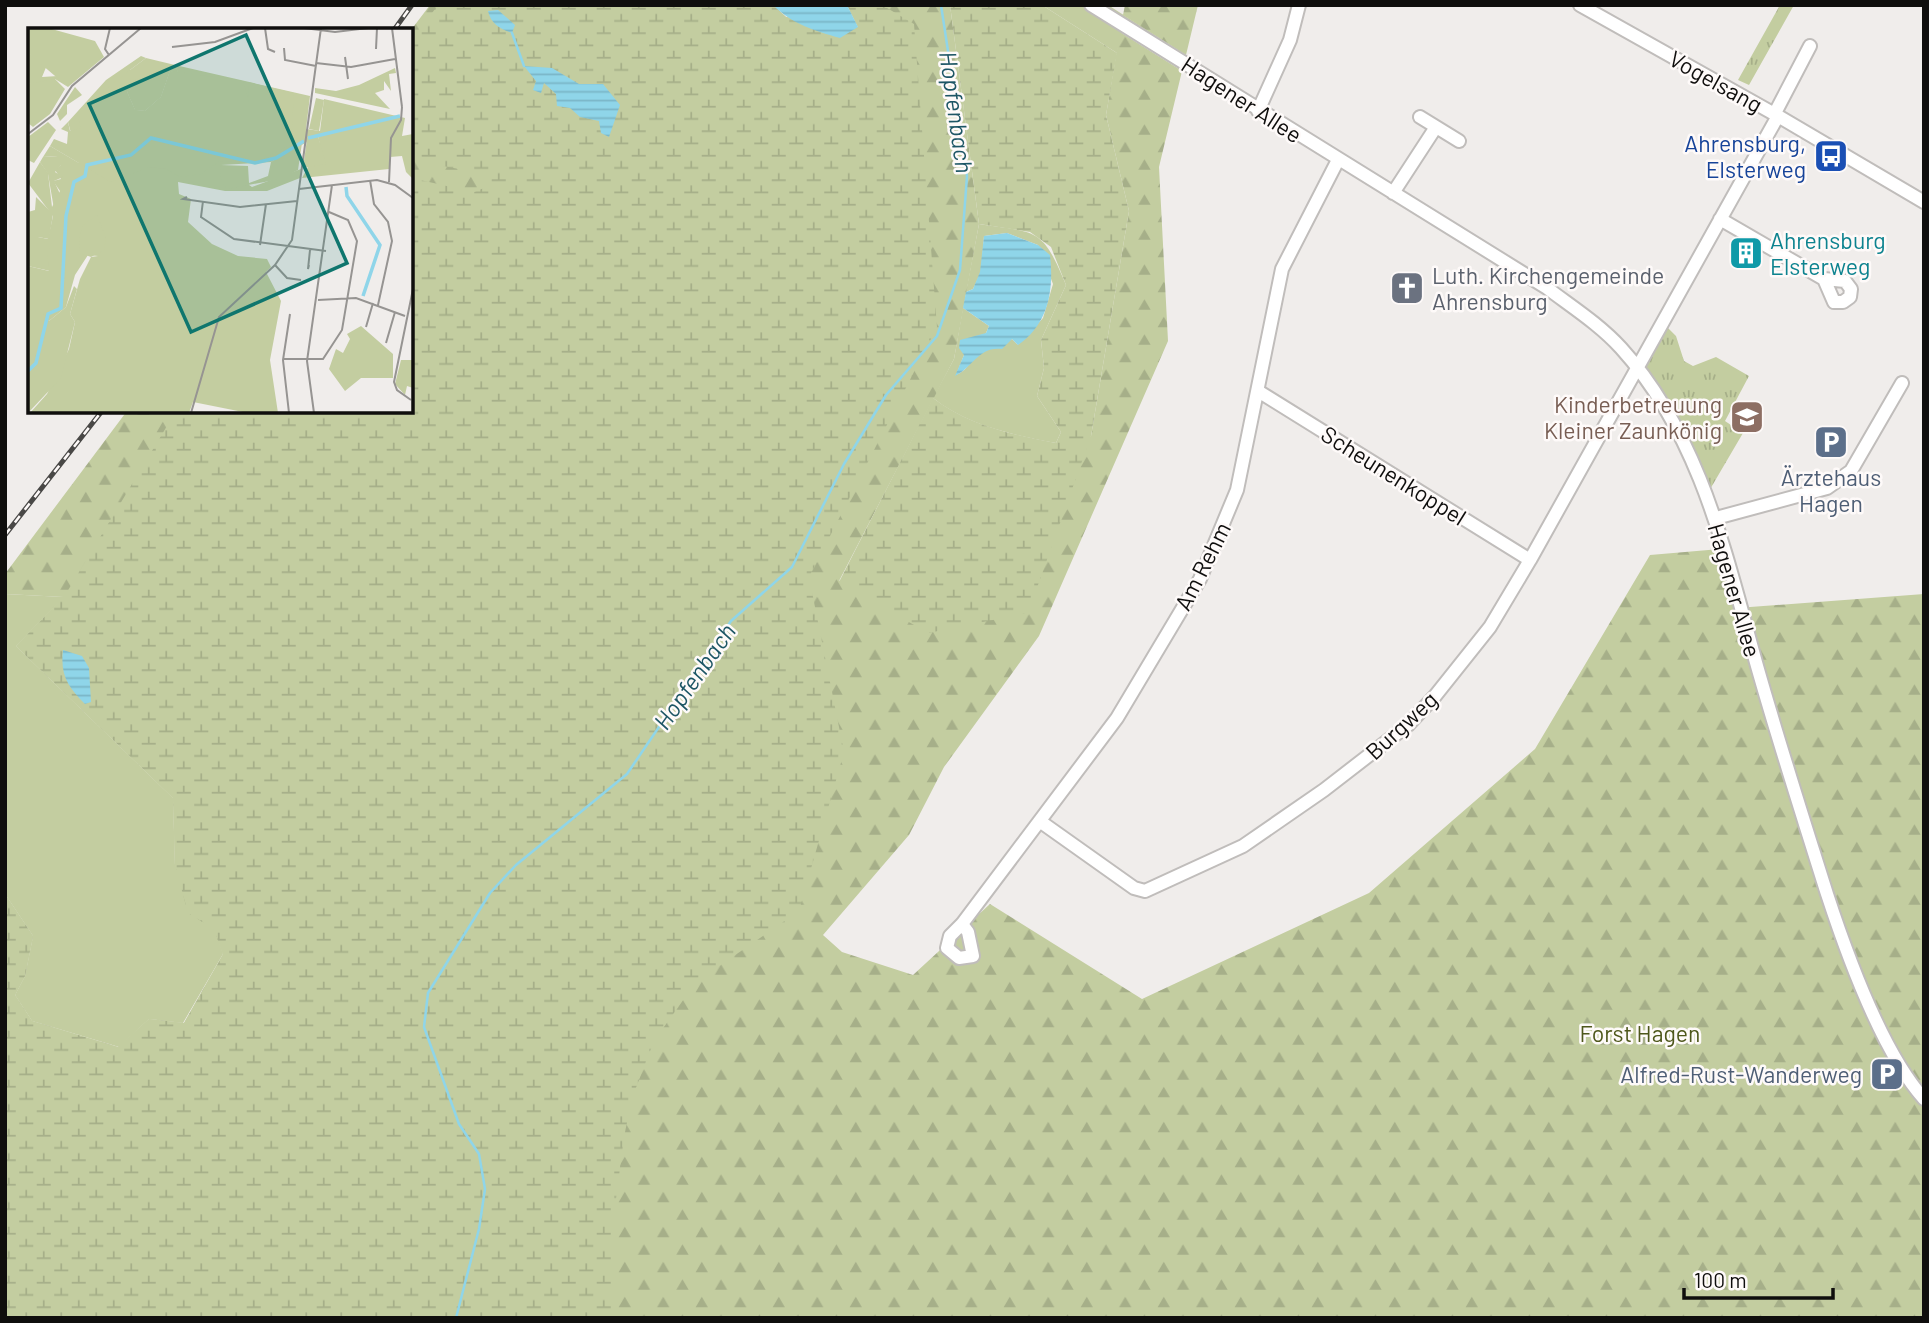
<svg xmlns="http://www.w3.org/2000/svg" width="1929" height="1323" font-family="Barlow,sans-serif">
	<defs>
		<pattern id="forest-firs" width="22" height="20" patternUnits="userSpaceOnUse" patternTransform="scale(1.75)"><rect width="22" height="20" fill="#c3cda0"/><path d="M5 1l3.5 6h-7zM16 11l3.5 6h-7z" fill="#a6af89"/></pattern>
		<pattern id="wetland-marsh" width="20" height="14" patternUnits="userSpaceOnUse" patternTransform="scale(1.75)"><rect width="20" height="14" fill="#c3cda0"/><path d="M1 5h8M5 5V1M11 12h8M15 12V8" fill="none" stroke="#a6af89"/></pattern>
		<pattern id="park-tufts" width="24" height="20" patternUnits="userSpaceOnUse" patternTransform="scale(1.75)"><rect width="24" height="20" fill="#c3cda0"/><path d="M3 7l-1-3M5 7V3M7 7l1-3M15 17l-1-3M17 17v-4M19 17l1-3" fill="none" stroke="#a6af89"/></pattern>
		<pattern id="water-rules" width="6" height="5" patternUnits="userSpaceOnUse" patternTransform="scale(1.75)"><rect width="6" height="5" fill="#8fd5e9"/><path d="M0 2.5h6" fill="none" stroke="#7ab6c7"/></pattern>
	</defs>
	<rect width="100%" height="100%" fill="#f0edeb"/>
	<!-- green -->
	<path fill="#c3cda0" d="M1042 5H1108L1186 55 1182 71 1121 32 1117 53Z
		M979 224C1038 233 1042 227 1066 285L1041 340 1044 368 1037 396 1061 432 1056 443C1014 435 968 426 933 398L954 359 963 308 989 326 986 333 964 355 956 375C970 369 967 362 976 356 986 349 1000 344 1012 339L1018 345 1043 318 1053 284 1038 245 1007 233 984 236 981 272 973 289 966 292Z
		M5 594 64 597 16 646 173 798 175 865 215 929 223 954 183 1023 149 1019 119 1047 32 1021 15 995 25 976 33 936 5 894Z"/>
	<!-- forest -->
	<path fill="url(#forest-firs)" d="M430 5H773L786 17 858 27 847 5H950L979 224 954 359 839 581 1091 436 1129 211 1106 115 1120 32 1182 71 1159 167 1168 341 1039 636 944 767 909 835 823 935 842 952 913 975 990 904 1142 999 1369 893 1535 749 1650 555 1720 549 1737 608 1924 594V1318H5L29 1134 5 894 33 936 25 976 15 995 32 1021 118 1047 149 1019 184 1023 223 954 214 929 188 913 175 865 173 798 16 646 63 597 5 594V574L127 411H411V30Z
		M1125 5H1198L1186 55 1123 15Z"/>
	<!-- wetland -->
	<path fill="url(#wetland-marsh)" fill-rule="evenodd" d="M438 5H773L786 17 858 27 847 5H882L914 24 937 327 809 577 844 752 799 911 696 982 654 1041 632 1098 624 1137 612 1230V1318H5V894L33 936 25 976 15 995 32 1021 118 1047 149 1019 184 1023 223 955 214 929 188 913 175 865 173 798 16 646 64 597 176 411H411V178L474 192 489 186 480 173 411 160V41ZM525 67C580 68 584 93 608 136L600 121 580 117 543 82 533 90 536 81Z
		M950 5H1042L1117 53 1106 115 1129 211 1091 436 1028 613 928 633 839 582 933 398C968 425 1013 435 1056 443L1061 432 1037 396 1044 368 1041 340 1066 285 1051 247 1030 232 979 224Z"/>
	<!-- park -->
	<path fill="url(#park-tufts)" d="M1780 5H1794L1749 85 1738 80Z
		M1667 327 1676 336 1684 361 1693 366 1716 357 1749 376 1725 421 1743 433 1709 491 1644 367Z"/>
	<!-- water -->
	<path fill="url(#water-rules)" d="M773 5H847L858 27 840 38C815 31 792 24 773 5Z
		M498 10 515 25 512 33C500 29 491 24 488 11Z
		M524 66 552 68 579 84H603L620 105 609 137 601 133 599 121 580 117 570 108 557 106 556 94 544 83 541 93 533 90 536 81Z
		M1007 233 1038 245 1050 255C1054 289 1049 324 1018 345L1012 339 1002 349C979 346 973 367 955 376L964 355 959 348 960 340 986 333 989 326 963 308 966 292 973 289 980 272 984 236Z
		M63 650 82 656 89 668 91 702 85 704C68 687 60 675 63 650Z"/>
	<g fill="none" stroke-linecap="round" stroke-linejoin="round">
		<!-- stream -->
		<path stroke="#8fd5e9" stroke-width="2.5" d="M512 33 524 66
			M456 1318 479 1229 485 1189 479 1154 459 1124 424 1027 428 993 490 893 516 865 627 774 731 621 792 567 844 464 886 395 937 336 960 270 967 176 941 5"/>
		<!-- minor casing -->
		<g stroke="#c0bdbb" stroke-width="16">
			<path id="minor" d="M1091 5 1547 288C1572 307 1599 324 1621 348 1701 436 1726 556 1757 666 1779 743 1803 818 1827 894 1847 955 1882 1052 1924 1099
				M1580 5 1778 116 1924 202
				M1258 111 1290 40 1299 5
				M1775 113 1810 46
				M1420 117 1459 141
				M1393 193 1436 127
				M1720 219 1824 279 1834 302H1843L1850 297 1851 289 1845 281 1824 279
				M1258 391 1530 560
				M1716 518 1827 488 1851 471 1902 383
				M1041 822 1134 888 1145 891 1243 846 1324 790 1408 725 1435 696 1490 627 1530 560 1778 116
				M962 924 968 932 973 956 959 958 947 948 950 936 962 924 1117 718 1200 579 1237 490 1282 269 1338 160"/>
		</g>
		<!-- minor -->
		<use href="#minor" stroke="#fff" stroke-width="12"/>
		<!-- rail casing -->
		<g stroke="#494846" stroke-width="5">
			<path id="rail" d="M394 30 412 5
				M5 535 102 411"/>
		</g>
		<!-- rail -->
		<use href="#rail" stroke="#fefaf9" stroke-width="2.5" stroke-dasharray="8" stroke-linecap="butt"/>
	</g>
	<!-- icons -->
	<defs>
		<g id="bus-square" transform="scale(1.75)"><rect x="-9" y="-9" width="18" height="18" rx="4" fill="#1a4fb4" stroke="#fefaf9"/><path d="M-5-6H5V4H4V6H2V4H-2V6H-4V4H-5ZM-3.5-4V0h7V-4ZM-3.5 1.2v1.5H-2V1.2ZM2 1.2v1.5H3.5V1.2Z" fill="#fff"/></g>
		<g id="building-square" transform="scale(1.75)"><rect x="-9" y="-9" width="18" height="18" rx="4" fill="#0f9aa8" stroke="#fefaf9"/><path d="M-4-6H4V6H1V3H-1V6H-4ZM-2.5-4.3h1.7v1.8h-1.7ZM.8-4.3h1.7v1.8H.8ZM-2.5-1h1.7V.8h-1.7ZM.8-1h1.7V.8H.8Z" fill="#fff"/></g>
		<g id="church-square" transform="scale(1.75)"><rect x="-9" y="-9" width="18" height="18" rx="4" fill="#6b7280" stroke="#fefaf9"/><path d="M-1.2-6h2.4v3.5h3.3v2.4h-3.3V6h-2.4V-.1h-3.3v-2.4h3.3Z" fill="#fff"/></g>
		<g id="school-square" transform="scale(1.75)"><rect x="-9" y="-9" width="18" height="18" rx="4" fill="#8d6e63" stroke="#fefaf9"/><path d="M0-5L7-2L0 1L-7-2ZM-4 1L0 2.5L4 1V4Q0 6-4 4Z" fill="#fff"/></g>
		<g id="parking-square" transform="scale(1.75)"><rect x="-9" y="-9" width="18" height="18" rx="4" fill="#5c6f8a" stroke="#fefaf9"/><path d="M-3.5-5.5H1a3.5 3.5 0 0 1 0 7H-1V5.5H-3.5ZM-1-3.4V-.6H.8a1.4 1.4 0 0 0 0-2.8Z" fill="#fff"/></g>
	</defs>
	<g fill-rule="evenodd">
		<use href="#bus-square" x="1831" y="156"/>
		<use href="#building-square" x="1746" y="253"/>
		<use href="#church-square" x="1407" y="288"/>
		<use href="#school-square" x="1747" y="417"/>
		<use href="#parking-square" x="1831" y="442"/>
		<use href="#parking-square" x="1887" y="1074"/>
	</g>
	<g text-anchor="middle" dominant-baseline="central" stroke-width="5" stroke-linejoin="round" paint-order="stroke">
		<!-- street labels -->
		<g font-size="23" fill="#0f0e0d" stroke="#fefaf9">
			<text transform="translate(1716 81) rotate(29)">Vogelsang</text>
			<text transform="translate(1242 99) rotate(33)">Hagener Allee</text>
			<text transform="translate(1394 475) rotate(32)">Scheunenkoppel</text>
			<text transform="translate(1202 566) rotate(-63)">Am Rehm</text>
			<text transform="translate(1735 590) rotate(74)">Hagener Allee</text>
			<text transform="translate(1401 725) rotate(-43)">Burgweg</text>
		</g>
		<!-- transit labels -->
		<g font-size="23" fill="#164399" stroke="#fefaf9" text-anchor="end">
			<text x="1806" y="143">Ahrensburg,<tspan x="1806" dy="26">Elsterweg</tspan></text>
		</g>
		<!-- culture labels -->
		<g font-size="23" fill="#0d838f" stroke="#fefaf9" text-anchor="start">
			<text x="1770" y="240">Ahrensburg<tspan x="1770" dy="26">Elsterweg</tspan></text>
		</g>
		<!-- worship labels -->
		<g font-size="23" fill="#5b616d" stroke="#fefaf9" text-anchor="start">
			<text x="1432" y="275">Luth. Kirchengemeinde<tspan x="1432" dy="26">Ahrensburg</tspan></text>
		</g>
		<!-- education labels -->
		<g font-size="23" fill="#785e54" stroke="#fefaf9" text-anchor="end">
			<text x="1722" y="404">Kinderbetreuung<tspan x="1722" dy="26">Kleiner Zaunkönig</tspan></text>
		</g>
		<!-- service labels -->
		<g font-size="23" fill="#4e5e75" stroke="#fefaf9">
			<text x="1831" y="477">Ärztehaus<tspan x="1831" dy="26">Hagen</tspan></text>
			<text x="1862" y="1074" text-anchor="end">Alfred-Rust-Wanderweg</text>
		</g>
		<!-- park labels -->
		<g font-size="23" fill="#4e571b" stroke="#fefaf9">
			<text x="1640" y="1033">Forst Hagen</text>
		</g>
		<!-- water labels -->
		<g font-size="24" font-style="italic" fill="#1d5665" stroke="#fefaf9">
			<text transform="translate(957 112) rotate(82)">Hopfenbach</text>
			<text transform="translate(694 676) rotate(-55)">Hopfenbach</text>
		</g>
	</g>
	<!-- overview -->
	<g transform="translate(28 28)">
		<rect width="385" height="385" fill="#f0edeb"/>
		<path d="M118 30 147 37 151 46 142 43 133 69 117 83 107 82 99 64 113 53 102 52V42ZM13 51H27L37 61 22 86 5 99 0 95V56ZM47 59 54 67 39 77V86L32 93 29 86ZM288 70 296 72 291 103 281 101ZM20 94 28 102 6 135 0 132V109ZM333 298 365 326V350H333L317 363 301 341 308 321 315 325 322 311 319 306ZM373 332H385V360L379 358 377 367 367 356Z" fill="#c3cda0"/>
		<path d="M0 25 19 37 14 49 30 48 40 59 27 51 0 56ZM113 28 118 30 102 42V51L114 53 99 64 107 82 117 83 133 69 142 43 150 45 147 37 282 68 278 101 292 103 296 71 377 90 374 108 385 106V151L378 144 374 128 362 129 361 141 274 150 292 117 290 108 243 134 193 137 224 159 273 141 272 150 239 163H197L150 154 151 166 163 171 160 194 184 216 210 228 239 231 243 239 238 244 253 273 242 332 250 385H220L165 374 161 385H2L19 366 41 321 47 294 42 286 52 251 63 229 70 228 60 227 47 247 38 279 21 293 0 281V238L21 243 10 209 20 211 25 188 0 155 12 134 20 145 24 179 32 163 25 153 33 151 27 142 33 137 29 128 15 129 22 118 51 135 40 94 78 52ZM367 40 368 45 361 46 363 63 356 53V62L347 65 362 81 287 65V60L308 63 331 57Z" fill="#c3cda0"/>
		<path d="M102 42V52L114 53 99 64 107 82 117 83 133 69 142 43 215 53 221 74 220 54 266 65 263 116 228 135 192 133 173 146 152 149 138 141 121 139 83 154 22 118 26 111 39 116 40 104 33 101 40 94 42 103 53 100 49 86 54 80ZM290 108 298 136 275 140 279 111ZM274 115 270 142 252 151 199 161 192 150 193 137 220 138 221 155 240 148 243 134ZM30 128 34 136 27 144 35 149 26 153 32 166 26 181 20 146 12 134 15 129ZM8 169 25 186 21 211 10 209 22 219 19 229 22 243 0 238V184L7 182ZM69 187 78 210 76 222 63 229 52 225 51 211 55 197ZM46 258 49 261 42 286 47 294 33 350 0 385V281L15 285 21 293 38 279Z" fill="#c3cda0"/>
		<path d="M0 0H20L67 13 76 29 40 59 0 25Z" fill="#c3cda0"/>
		<path fill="none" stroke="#8fd5e9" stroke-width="3.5" d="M280 110 372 88M318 159 319 168 352 217 335 268M0 343 8 335 20 286 33 280 38 188 46 154 57 148 59 137 103 127 123 110 227 135 248 130 276 113"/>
		<path fill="none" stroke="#969492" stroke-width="2" d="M237 0 240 21 247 24M276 0 307 4 340 0M364 0 374 79M144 19 187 14 225 0M256 20 257 32 288 38M348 21 349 0M81 27 77 21 82 0M317 29 320 51M288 35 323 39 367 31M0 106 25 87 44 58 113 0M342 152 346 176 360 194 364 213 350 277M361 154 363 110 373 92 374 79M271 161 349 152 367 157 385 170M159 169 155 171 212 179 269 173M175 173 173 189 206 211 298 223M232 217 238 176M247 237 259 250 273 252M281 237 280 241 282 222M290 272 328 270 377 288M338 299 345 275M358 315 367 284M255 331H295L314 302 329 213 320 192 301 184M383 372 369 362 366 354 385 261M163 385 191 289 247 237 264 212 293 0M261 385 255 332 262 286M286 385 279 333 304 157"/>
		<path fill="#0f766e" fill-opacity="0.15" stroke="#0f766e" stroke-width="3.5" d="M218 7 319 235 163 304 61 76Z"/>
		<rect width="385" height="385" fill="none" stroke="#0f0e0d" stroke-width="3.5"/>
	</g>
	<!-- border -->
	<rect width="1929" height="1323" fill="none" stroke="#0f0e0d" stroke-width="14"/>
	<!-- scale -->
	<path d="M1684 1288v10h149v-10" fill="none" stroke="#0f0e0d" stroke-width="3.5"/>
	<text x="1694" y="1288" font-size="21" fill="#0f0e0d" stroke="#fefaf9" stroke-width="5" paint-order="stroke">100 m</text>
</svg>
